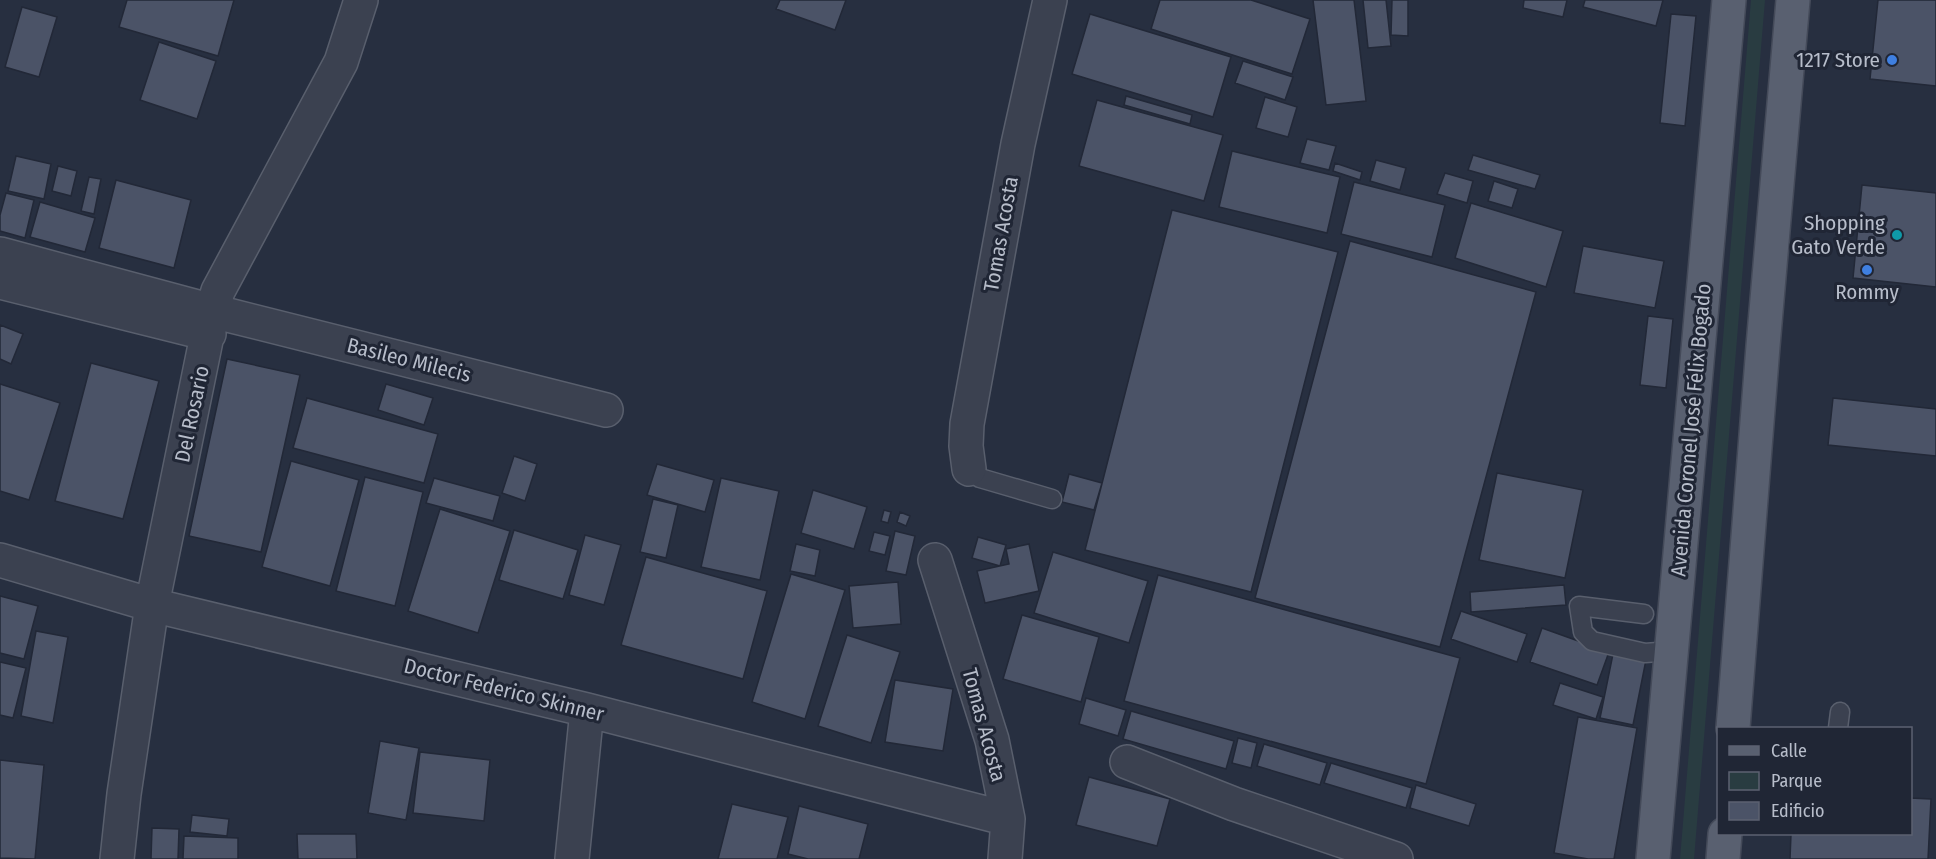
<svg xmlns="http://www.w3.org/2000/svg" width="1936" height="859" font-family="'Fira Sans Condensed',sans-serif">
	<rect width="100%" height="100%" fill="#272f40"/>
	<!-- green -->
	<path fill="#293c41" d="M1751 0H1765L1694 859H1680Z"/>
	<!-- building -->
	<path fill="#4b5367" stroke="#222837" stroke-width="1.5" d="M127 0H234L218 56 119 27Z
		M780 0H846L835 30 776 9Z
		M1160 0H1251L1310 19 1292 74 1151 29Z
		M1313 0H1354L1366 101 1326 105Z
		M1363 0H1386L1391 46 1368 48Z
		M1392 0H1408V36L1391 35Z
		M1524 0H1567L1563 17 1523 8Z
		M1585 0H1663L1656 26 1583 7Z
		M1878 0H1936V86L1870 79Z
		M22 7 57 17 39 77 5 67Z
		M1090 14 1231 57 1213 117 1072 74Z
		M1671 14 1696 16 1685 126 1660 123Z
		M159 42 216 61 197 119 140 100Z
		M1243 61 1293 77 1285 100 1235 83Z
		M1126 96 1192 115 1190 124 1124 105Z
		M1265 97 1297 107 1288 137 1256 128Z
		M1097 100 1223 135 1204 201 1079 166Z
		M1307 139 1336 146 1329 170 1300 163Z
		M1232 151 1340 177 1327 233 1219 207Z
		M1473 155 1540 175 1535 189 1468 170Z
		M16 156 51 164 44 199 8 191Z
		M1376 160 1406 168 1400 190 1370 181Z
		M1335 163 1362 172 1360 180 1333 171Z
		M58 166 77 171 71 196 52 191Z
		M1445 173 1473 181 1467 203 1437 194Z
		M89 177 101 179 94 214 81 211Z
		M116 180 191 200 174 268 99 248Z
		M1494 181 1518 189 1512 208 1488 201Z
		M1354 182 1445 205 1432 257 1341 234Z
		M1862 185 1936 193V287L1853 278Z
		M6 193 34 200 25 238 0 231V215Z
		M40 202 95 218 85 252 30 237Z
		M1471 203 1563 231 1546 287 1455 258Z
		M1172 210 1338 252 1251 592 1085 550Z
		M1350 241 1536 292 1440 647 1255 598Z
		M1583 246 1664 261 1655 308 1574 293Z
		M1648 316 1673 319 1666 388 1640 385Z
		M0 325 23 334 11 364 0 359Z
		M227 359 300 375 261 552 189 536Z
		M91 363 159 381 123 519 55 501Z
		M0 384 60 403 29 500 0 491Z
		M386 384 433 398 424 425 378 410Z
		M307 398 438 434 424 483 293 448Z
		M1833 398 1936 409V456L1828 445Z
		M514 456 537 464 525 501 502 493Z
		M291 461 359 480 330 586 262 567Z
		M657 464 714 480 705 512 647 495Z
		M1497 473 1583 490 1565 578 1479 560Z
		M1069 474 1102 483 1094 510 1062 502Z
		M365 477 423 492 395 606 336 591Z
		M434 478 500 496 493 521 426 503Z
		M721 478 779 491 760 580 701 567Z
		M813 490 867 507 854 549 801 533Z
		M653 499 678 505 666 558 640 552Z
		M440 509 510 531 478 633 408 611Z
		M884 510 891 512 888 523 881 521Z
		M900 512 910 516 906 526 897 522Z
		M514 530 578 550 563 599 499 580Z
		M895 531 915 536 906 575 886 571Z
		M874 532 890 536 885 555 869 551Z
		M585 535 621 545 604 605 569 595Z
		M978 537 1006 545 1000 566 972 558Z
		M796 544 820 550 815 576 790 571Z
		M1029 544 1039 591 985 603 977 571 1009 564 1006 549Z
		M1053 552 1148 581 1129 643 1034 613Z
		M646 557 767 591 743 679 621 645Z
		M791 574 845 590 805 719 752 702Z
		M1158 575 1460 658 1426 784 1124 701Z
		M898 582 901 624 853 628 849 586Z
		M1564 585 1566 605 1471 612 1470 592Z
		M0 596 38 606 24 659 0 653Z
		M1461 611 1527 634 1517 662 1451 639Z
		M1022 615 1099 637 1081 702 1003 679Z
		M1542 628 1609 652 1597 685 1530 662Z
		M36 631 68 637 53 723 21 716Z
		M847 635 900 652 871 743 818 726Z
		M1614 649 1647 655 1633 725 1600 718Z
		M0 662 26 668 13 718 0 715Z
		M895 680 953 689 943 751 885 742Z
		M1560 683 1603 697 1596 719 1553 705Z
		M1086 698 1126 710 1118 736 1079 724Z
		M1131 711 1234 741 1226 769 1123 739Z
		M1578 717 1637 728 1614 859H1588L1554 853Z
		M1238 738 1257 743 1251 768 1232 763Z
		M380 741 419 748 406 820 368 813Z
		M1264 744 1327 763 1320 785 1257 766Z
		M420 752 490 760 484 821 413 813Z
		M0 760 44 765 35 859 0 858Z
		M1331 763 1412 788 1406 808 1324 783Z
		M1089 777 1170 799 1157 846 1076 825Z
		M1416 785 1476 804 1469 826 1410 808Z
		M1910 798 1931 799 1928 859H1790L1791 834H1910Z
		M732 804 788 817 777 859H718Z
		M799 806 868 824 859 859H808L788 854Z
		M192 815 229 819 227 836 190 832Z
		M152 828 179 829 178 859H151Z
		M297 834H356L357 859H298Z
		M184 836 238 838V859H183Z"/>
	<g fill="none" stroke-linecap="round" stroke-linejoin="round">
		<!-- service casing -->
		<g stroke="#595f6d" stroke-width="21">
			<path id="service" d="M969 469 980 478 1052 499
				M1644 614 1579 606 1583 632 1592 641 1645 653 1671 651
				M1838 728 1840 712"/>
		</g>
		<!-- minor casing -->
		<g stroke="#595f6d" stroke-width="36">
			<path id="minor" d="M0 254 212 311 606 410
				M0 282 209 334
				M969 469 966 446 967 424 1018 144 1050 0
				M0 560 152 605 587 710 1008 819
				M935 560 992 740 1008 819 1005 859
				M1127 762 1234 804 1396 859
				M117 859 124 794 152 605 212 311 218 291 341 62 361 0
				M572 859 587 710"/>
		</g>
		<!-- primary casing -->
		<g stroke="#444a59" stroke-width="36">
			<path id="primary" d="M1733 728 1763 346 1793 0
				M1653 859 1729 0
				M1723 859 1725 834"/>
		</g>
		<!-- service -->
		<use href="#service" stroke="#3b4150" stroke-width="18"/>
		<!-- minor -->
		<use href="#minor" stroke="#3b4150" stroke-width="33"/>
		<!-- primary -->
		<use href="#primary" stroke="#596070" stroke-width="33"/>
	</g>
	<!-- markers -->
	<g fill="#3f7fe0" stroke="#202635" stroke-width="2">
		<circle cx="1892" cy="60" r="6"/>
		<circle cx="1867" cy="270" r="6"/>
	</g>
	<circle fill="#0f9aa8" stroke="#202635" stroke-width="2" cx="1897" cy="235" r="6"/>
	<g text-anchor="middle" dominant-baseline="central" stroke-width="6" stroke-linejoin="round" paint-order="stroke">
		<!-- poi labels -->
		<g font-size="21" fill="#b7bdca" stroke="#202635" text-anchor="end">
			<text x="1880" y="60">1217 Store</text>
			<text x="1885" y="223">Shopping<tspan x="1885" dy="24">Gato Verde</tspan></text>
			<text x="1867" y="292" text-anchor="middle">Rommy</text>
		</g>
		<!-- street labels -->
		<g font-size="21" fill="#b7bdca" stroke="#202635">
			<text transform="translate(1001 234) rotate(-80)">Tomas Acosta</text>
			<text transform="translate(409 360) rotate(14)">Basileo Milecis</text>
			<text transform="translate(192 414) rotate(-78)">Del Rosario</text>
			<text transform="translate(1691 430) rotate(-85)">Avenida Coronel José Félix Bogado</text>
			<text transform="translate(504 690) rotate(14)">Doctor Federico Skinner</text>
			<text transform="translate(984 725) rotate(75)">Tomas Acosta</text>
		</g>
	</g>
	<!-- legend -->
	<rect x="1717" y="727" width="195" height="108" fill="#202635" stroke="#5c6271" stroke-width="1.5"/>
	<rect x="1729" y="746" width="30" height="9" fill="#596070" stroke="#5c6271" stroke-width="1.5"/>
	<text x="1771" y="757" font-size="18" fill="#b7bdca">Calle</text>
	<rect x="1729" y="772" width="30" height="18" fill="#293c41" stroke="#5c6271" stroke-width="1.5"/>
	<text x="1771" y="787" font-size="18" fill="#b7bdca">Parque</text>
	<rect x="1729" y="802" width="30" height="18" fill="#4b5367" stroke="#5c6271" stroke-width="1.5"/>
	<text x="1771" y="817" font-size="18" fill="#b7bdca">Edificio</text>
</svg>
